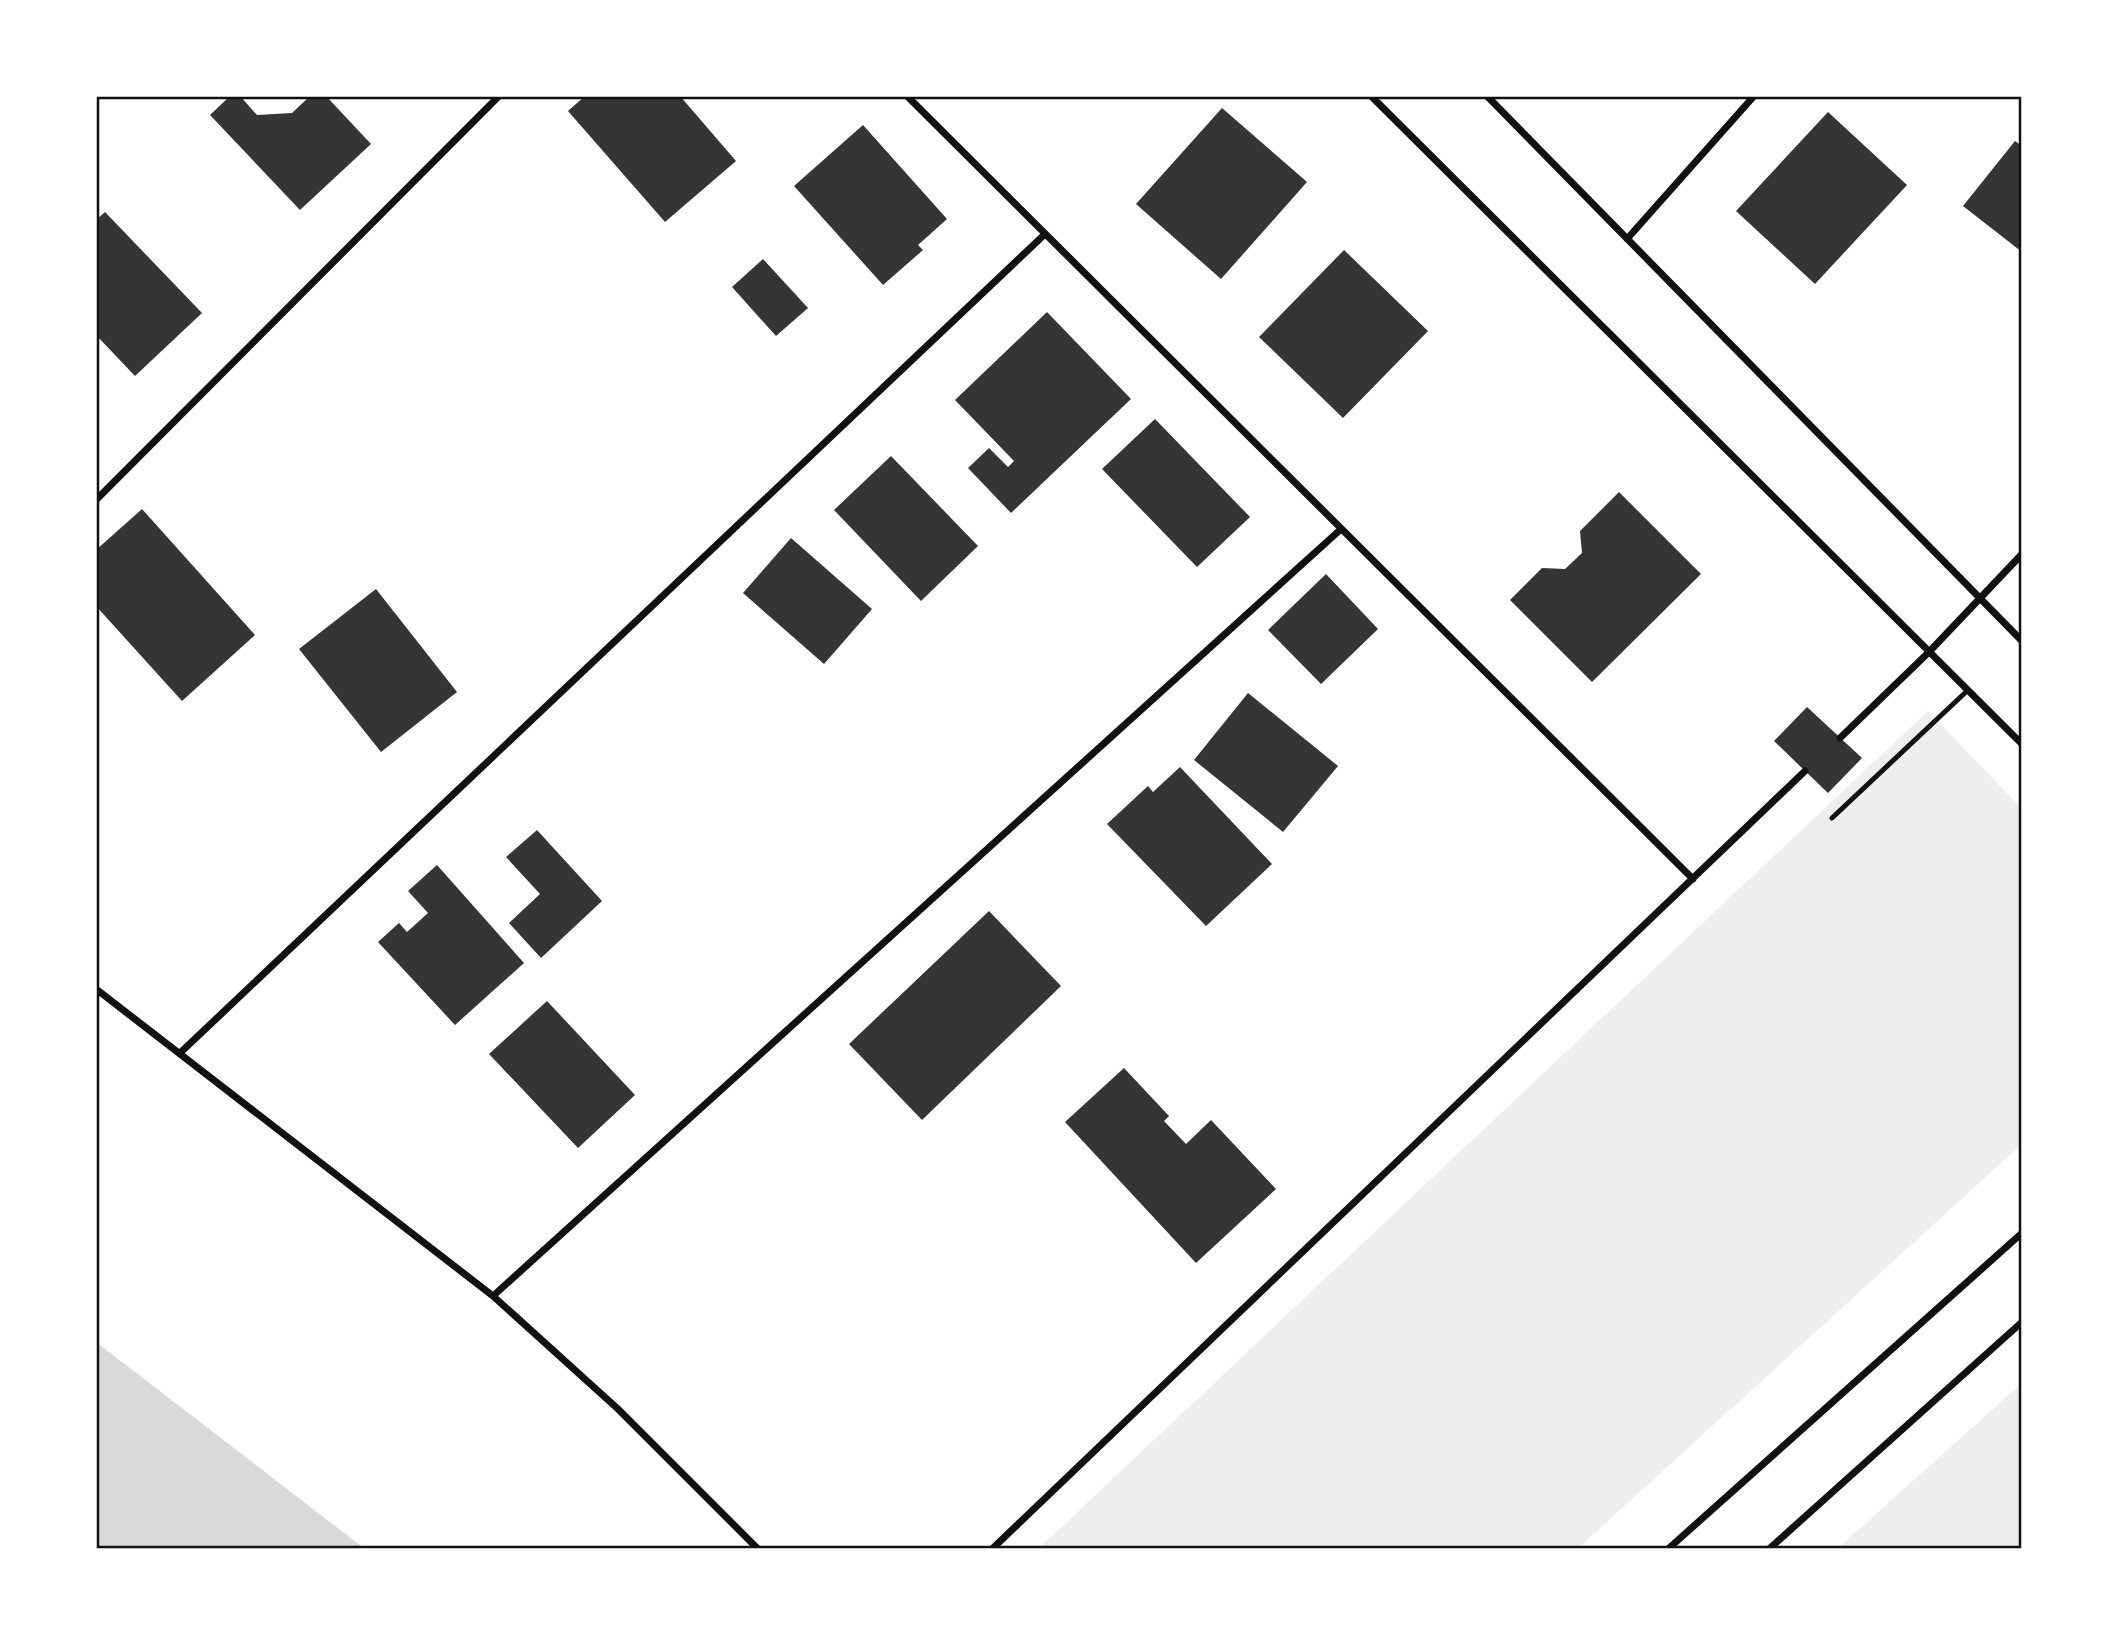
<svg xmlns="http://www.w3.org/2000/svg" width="2118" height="1645" font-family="'Work Sans',sans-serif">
	<rect width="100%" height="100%" fill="#fff"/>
	<!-- green -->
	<path fill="#eee" d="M1928 711 2022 809V1144L1577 1549H1038Z
		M2022 1383V1549H1837Z"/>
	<!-- water -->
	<path fill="#d9d9d9" d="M96 1342 365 1549H96Z"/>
	<!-- building -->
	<path fill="#353535" d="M230 96H240L257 115 292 113 310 96H326L371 144 300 210 210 115Z
		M585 96H680L736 161 665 222 568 111Z
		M1222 108 1307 182 1221 279 1136 204Z
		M1828 112 1907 185 1815 284 1736 211Z
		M863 125 947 219 918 245 923 250 883 285 794 186Z
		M2015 141 2022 146V252L1963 206Z
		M105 212 202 313 135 376 96 335V220Z
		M1344 250 1428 331 1343 418 1259 337Z
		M763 259 808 308 776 336 732 287Z
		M1047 312 1131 399 1011 513 968 468 989 448 1008 467 1014 461 955 400Z
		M1155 419 1250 517 1197 567 1102 469Z
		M891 456 978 546 921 601 834 510Z
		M1619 492 1701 574 1592 682 1510 600 1542 568 1565 569 1582 553 1580 531Z
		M142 509 255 635 182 701 96 606V550Z
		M791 538 872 609 824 664 743 593Z
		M1326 574 1378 629 1321 684 1268 630Z
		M376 589 457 692 381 752 299 649Z
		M1248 693 1338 766 1283 832 1194 760Z
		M1807 707 1862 758 1828 793 1774 741Z
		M1180 767 1272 864 1206 926 1107 824 1148 786 1153 792Z
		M537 830 602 901 541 958 509 923 540 894 506 857Z
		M437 865 524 963 455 1025 378 942 399 923 407 932 428 913 408 891Z
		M989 911 1061 986 922 1120 849 1044Z
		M547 1001 635 1095 578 1148 489 1054Z
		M1124 1068 1169 1116 1164 1121 1186 1144 1211 1120 1276 1189 1196 1263 1065 1122Z"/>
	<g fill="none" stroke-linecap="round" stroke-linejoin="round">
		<!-- service -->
		<path stroke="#111" stroke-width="5" d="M1832 818 1968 690"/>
		<!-- minor -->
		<path stroke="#111" stroke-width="7" d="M907 96 1693 879
			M1371 96 2022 744
			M1487 96 2022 641
			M1627 239 1754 96
			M96 500 499 96
			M1840 738 1929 652 2022 554
			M96 989 493 1296 618 1409 758 1549
			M180 1053 1045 234
			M493 1296 1340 530
			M992 1549 1805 771
			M1668 1549 2022 1233
			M1769 1549 2022 1322"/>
	</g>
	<!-- border -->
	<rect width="2118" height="1645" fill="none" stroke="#ffffff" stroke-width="196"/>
	<rect x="98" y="98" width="1922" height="1449" fill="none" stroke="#111" stroke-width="2.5"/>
</svg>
